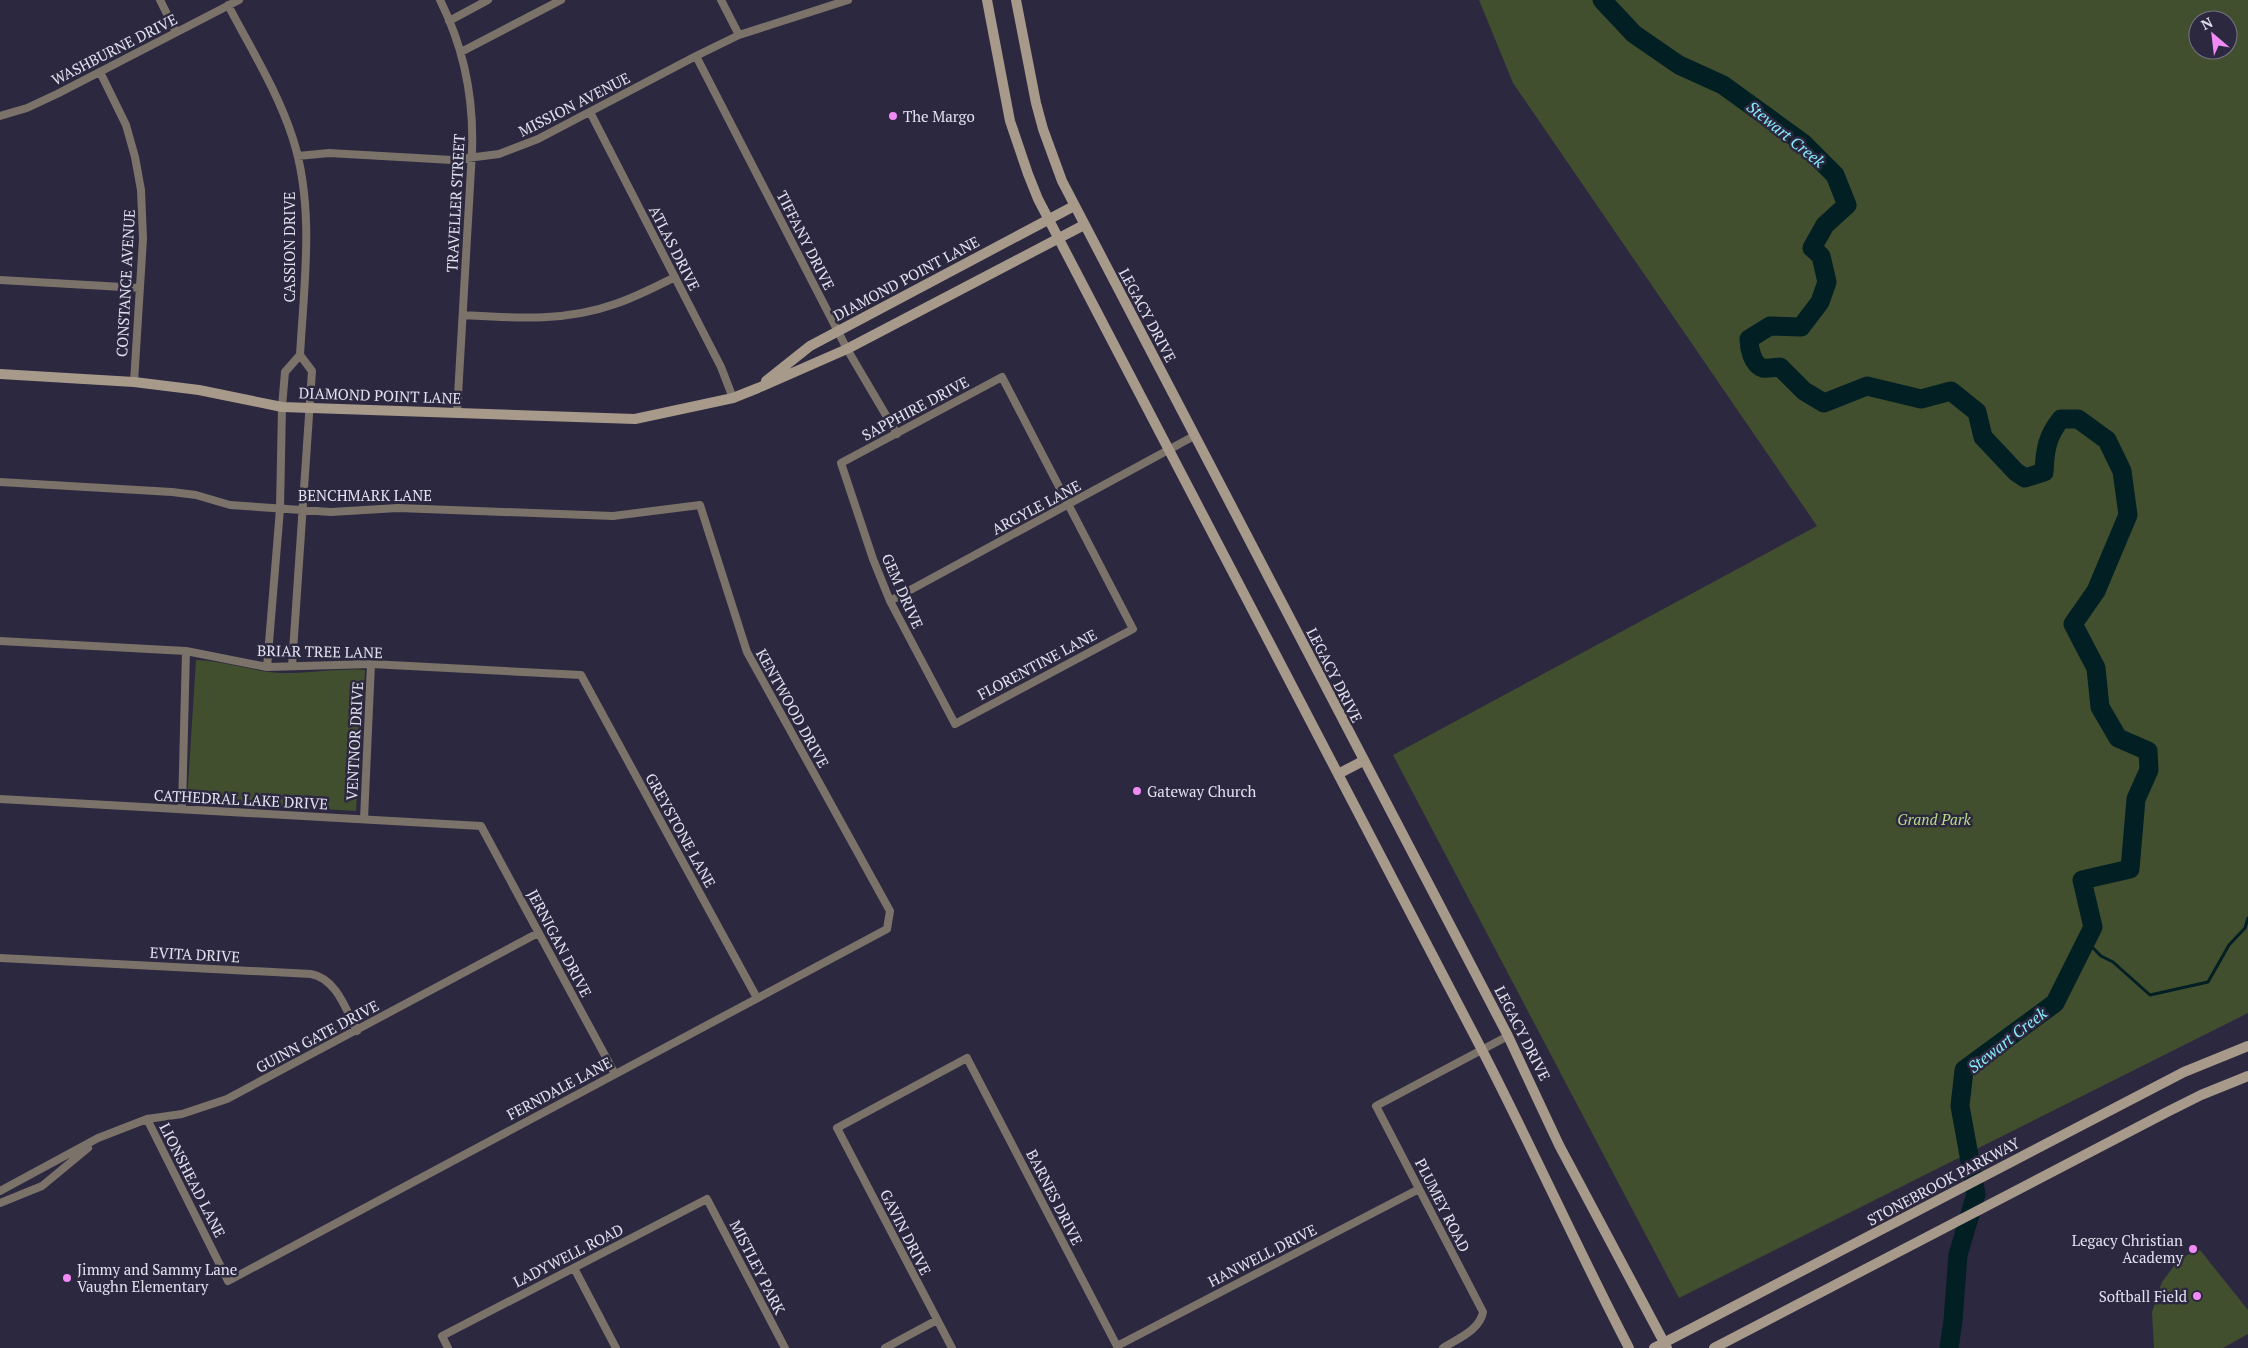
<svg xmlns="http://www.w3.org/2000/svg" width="2248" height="1348" font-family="'PT Serif',serif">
	<rect width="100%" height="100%" fill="#2c283f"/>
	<!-- green -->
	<path fill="#424f2e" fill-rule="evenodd" d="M1479 0H2248V1013L1679 1298 1393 755 1817 526 1513 83ZM2198 20H2228V50H2198Z
		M196 660C224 661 251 671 280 673 308 674 337 668 365 670L356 811 187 801Z
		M2200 1250 2248 1310V1334L2223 1348H2154L2152 1312 2162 1282 2180 1258Z"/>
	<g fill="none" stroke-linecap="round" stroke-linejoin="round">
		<!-- stream -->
		<path stroke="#021f24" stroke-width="3" d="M2086 941 2101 956 2113 962 2150 995 2208 982 2229 945 2245 928 2248 918"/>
		<!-- river -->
		<path stroke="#021f24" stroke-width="19" d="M1602 0 1634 34 1679 65 1723 85 1803 143 1835 175 1847 205 1825 225 1812 248 1821 256 1827 282 1820 302 1801 327 1770 326 1749 339C1749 347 1752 365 1763 368 1767 369 1775 367 1780 367L1804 391 1824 403 1867 386 1921 399 1951 391 1977 412 1983 437 2016 472 2025 478 2044 472C2045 450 2047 436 2061 419H2078L2107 440 2122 471 2128 515 2096 591 2073 624 2096 668 2100 707 2118 738 2148 751 2149 770 2136 799 2130 869 2082 880 2093 927 2055 1003 1964 1070 1960 1106 1976 1194 1958 1255 1953 1321 1949 1348"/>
		<!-- street -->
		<path stroke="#7b7269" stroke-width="8" d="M160 0 176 32
			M440 0C464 48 474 98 472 151L457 413
			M721 0 739 35
			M228 5C251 49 278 92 293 139 315 208 304 284 300 355L312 371 292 666
			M449 21 488 0
			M461 52 561 0
			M696 56 847 349 897 434
			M100 72 126 125 135 157 141 190 143 239 134 382
			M590 112 721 367 733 398
			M0 116 27 108 57 94 239 0
			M298 156 329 153 452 160 499 154 538 139 696 56 739 35 848 0
			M0 280 140 288
			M463 315C515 318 565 322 615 304 636 297 655 287 675 277
			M1002 377 1133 629 955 724 890 601 873 559 841 463Z
			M0 482 172 492 196 495 230 505 331 512 398 508 613 516 700 505 747 652 890 911 887 929 228 1281 147 1119
			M890 601 1194 436
			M0 641 186 651 267 667 371 664 581 675 757 998
			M267 667 280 509 282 407 285 372 300 355
			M0 799 481 826 615 1074
			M182 809 186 651
			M364 819 371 664
			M0 958 311 974C337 979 346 1010 357 1031
			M0 1191 98 1138 147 1119 182 1114 227 1099 538 933
			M0 1203 42 1186 88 1148
			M574 1268 616 1348
			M1117 1346 1419 1189
			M448 1348 442 1336 707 1199 785 1348
			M885 1348 937 1320
			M952 1348 837 1128 967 1058 1118 1348
			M1443 1348C1457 1339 1480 1330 1483 1312L1376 1106 1508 1036"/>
		<!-- secondary -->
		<path stroke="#a89a8b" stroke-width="10" d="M987 0 1010 121 1028 174 1038 199 1482 1050C1533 1149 1578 1250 1629 1348
			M1016 0 1036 103 1043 129 1062 181 1508 1036 1559 1145 1667 1348
			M0 374 134 382 199 390 282 407 635 419 733 398 758 388 847 349 1084 225
			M766 381 810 346 1074 206
			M1338 774 1363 761
			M1654 1348 2184 1072 2248 1046
			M1714 1348 2167 1112 2201 1095 2248 1076"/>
	</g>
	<!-- markers -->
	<g fill="#f08bf5" stroke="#2c283f" stroke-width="2">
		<circle cx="893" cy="116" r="5"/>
		<circle cx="1137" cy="791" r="5"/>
		<circle cx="2193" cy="1249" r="5"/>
		<circle cx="67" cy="1278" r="5"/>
		<circle cx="2197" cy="1296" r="5"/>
	</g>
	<g text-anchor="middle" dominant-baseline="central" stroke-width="5" stroke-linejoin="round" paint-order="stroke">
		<!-- street labels -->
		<g font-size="15" fill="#e3e2f1" stroke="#2c283f">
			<text transform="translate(114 49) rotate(-27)">WASHBURNE DRIVE</text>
			<text transform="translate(574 104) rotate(-27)">MISSION AVENUE</text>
			<text transform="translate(455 203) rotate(-87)">TRAVELLER STREET</text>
			<text transform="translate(806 240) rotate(63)">TIFFANY DRIVE</text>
			<text transform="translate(289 247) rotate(-90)">CASSION DRIVE</text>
			<text transform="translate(675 248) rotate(63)">ATLAS DRIVE</text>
			<text transform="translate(906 278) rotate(-28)">DIAMOND POINT LANE</text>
			<text transform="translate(125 283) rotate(-87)">CONSTANCE AVENUE</text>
			<text transform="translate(1148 315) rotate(62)">LEGACY DRIVE</text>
			<text transform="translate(380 395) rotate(2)">DIAMOND POINT LANE</text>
			<text transform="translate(915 408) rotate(-28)">SAPPHIRE DRIVE</text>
			<text x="365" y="495">BENCHMARK LANE</text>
			<text transform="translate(1036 507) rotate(-28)">ARGYLE LANE</text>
			<text transform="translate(903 591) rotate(66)">GEM DRIVE</text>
			<text transform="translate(320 651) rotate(1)">BRIAR TREE LANE</text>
			<text transform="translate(1037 664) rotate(-28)">FLORENTINE LANE</text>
			<text transform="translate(1335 675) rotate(63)">LEGACY DRIVE</text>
			<text transform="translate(793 708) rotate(61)">KENTWOOD DRIVE</text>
			<text transform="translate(354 741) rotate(-87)">VENTNOR DRIVE</text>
			<text transform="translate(241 799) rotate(3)">CATHEDRAL LAKE DRIVE</text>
			<text transform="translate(681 830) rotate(61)">GREYSTONE LANE</text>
			<text transform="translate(560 943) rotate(62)">JERNIGAN DRIVE</text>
			<text transform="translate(195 954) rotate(3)">EVITA DRIVE</text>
			<text transform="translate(1523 1033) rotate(63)">LEGACY DRIVE</text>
			<text transform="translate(317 1036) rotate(-28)">GUINN GATE DRIVE</text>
			<text transform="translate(559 1088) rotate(-28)">FERNDALE LANE</text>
			<text transform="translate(193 1180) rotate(63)">LIONSHEAD LANE</text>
			<text transform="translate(1943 1181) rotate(-28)">STONEBROOK PARKWAY</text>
			<text transform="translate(1055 1197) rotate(63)">BARNES DRIVE</text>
			<text transform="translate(1443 1205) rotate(63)">PLUMEY ROAD</text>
			<text transform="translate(906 1232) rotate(63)">GAVIN DRIVE</text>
			<text transform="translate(568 1255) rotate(-27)">LADYWELL ROAD</text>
			<text transform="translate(1262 1255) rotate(-27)">HANWELL DRIVE</text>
			<text transform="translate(758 1267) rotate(63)">MISTLEY PARK</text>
		</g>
		<!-- poi labels -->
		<g font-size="15" fill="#e3e2f1" stroke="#2c283f" text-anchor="start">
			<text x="903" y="116">The Margo</text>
			<text x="1147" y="791">Gateway Church</text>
			<text x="2183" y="1240" text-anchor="end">Legacy Christian<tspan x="2183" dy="17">Academy</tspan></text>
			<text x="77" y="1269">Jimmy and Sammy Lane<tspan x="77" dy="17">Vaughn Elementary</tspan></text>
			<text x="2187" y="1296" text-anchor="end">Softball Field</text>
		</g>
		<!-- park labels -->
		<g font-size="15" font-style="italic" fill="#b9dd85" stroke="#2c283f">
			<text x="1934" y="819">Grand Park</text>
		</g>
		<!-- water labels -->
		<g font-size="16" font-style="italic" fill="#88ecfd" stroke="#2c283f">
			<text transform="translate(1786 134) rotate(39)">Stewart Creek</text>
			<text transform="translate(2007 1040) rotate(-38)">Stewart Creek</text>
		</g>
	</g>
	<!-- north arrow -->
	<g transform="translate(2213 35) rotate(332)"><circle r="24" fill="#2c283f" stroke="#757286"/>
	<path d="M0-4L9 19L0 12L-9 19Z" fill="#f08bf5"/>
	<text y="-8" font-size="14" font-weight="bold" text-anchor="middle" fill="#e3e2f1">N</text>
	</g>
</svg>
